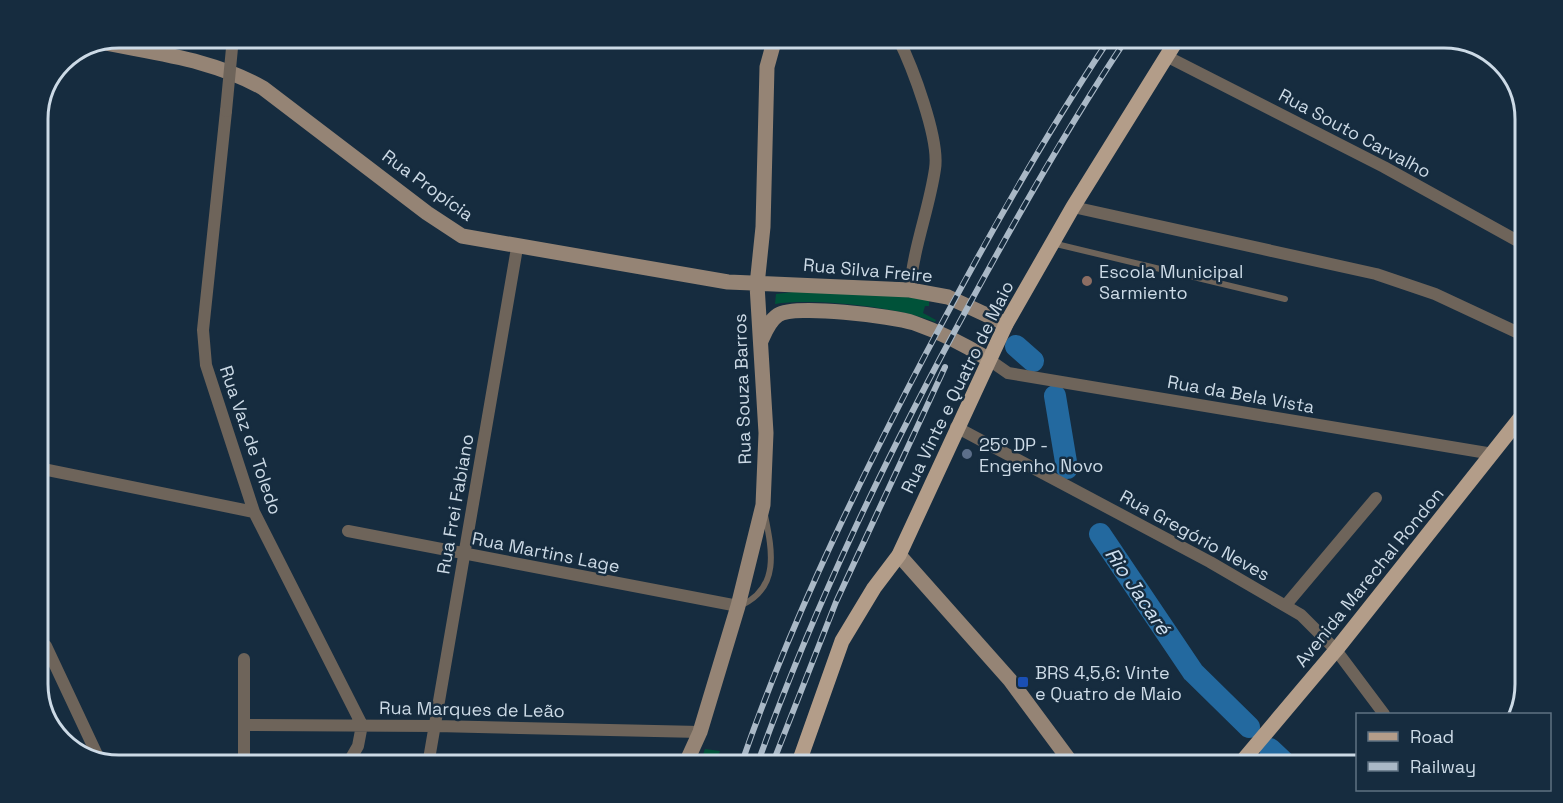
<svg xmlns="http://www.w3.org/2000/svg" width="1563" height="803" font-family="'Space Grotesk',sans-serif">
	<rect width="100%" height="100%" fill="#162c3f"/>
	<!-- green -->
	<path fill="#005239" d="M801 291 883 294 929 300V306H925L923 313 936 320 935 322C898 307 815 298 775 304L776 294Z
		M705 749 720 751 715 762 725 765H699Z"/>
	<g fill="none" stroke-linecap="round" stroke-linejoin="round">
		<!-- river -->
		<path stroke="#23699f" stroke-width="22" d="M1016 346 1033 361
			M1055 396 1067 468
			M1100 534 1193 672 1249 727
			M1270 749 1287 765"/>
		<!-- lane -->
		<path stroke="#6e645a" stroke-width="6" d="M1052 243 1285 299
			M742 605C780 587 772 550 765 515"/>
		<!-- street -->
		<path stroke="#6e645a" stroke-width="12" d="M898 38C912 66 940 139 935 169 929 210 913 248 910 290
			M1166 56 1384 167 1525 245
			M226 111 203 330 206 365 254 512 362 725 358 746 347 765
			M1073 207 1376 274 1435 294 1525 336
			M988 359 1008 373 1493 454
			M956 427 1210 562 1301 615 1336 650 1384 714
			M38 468 254 512
			M348 531 738 606
			M1285 606 1376 498
			M46 646 100 761
			M244 659V765
			M244 725 436 726 700 732
			M428 765 517 248"/>
		<!-- secondary -->
		<path stroke="#958475" stroke-width="15" d="M105 43C160 54 214 60 263 88L427 213 462 236 728 282 910 290 948 297 1006 324
			M761 341C765 332 769 321 778 315 794 304 893 316 914 323 940 332 965 345 988 359
			M899 555 1010 680 1073 765
			M685 765 700 732 738 606 763 505 766 433 757 285 763 227 767 67 775 38"/>
		<!-- primary -->
		<path stroke="#b39d89" stroke-width="15" d="M798 765 842 641 874 588 899 555 1006 324 1073 207 1178 38
			M1239 765 1336 650 1525 412"/>
		<!-- rail casing -->
		<g stroke="#a9b8c6" stroke-width="6">
			<path id="rail" d="M741 765C786 634 845 511 908 388 970 268 1035 150 1110 38
				M757 765C814 605 888 453 970 303 1019 213 1070 123 1127 38
				M772 765 836 602 945 367"/>
		</g>
		<!-- rail -->
		<use href="#rail" stroke="#162c3f" stroke-width="4" stroke-dasharray="11" stroke-linecap="butt"/>
		<!-- street-bridge -->
		<path stroke="#6e645a" stroke-width="12" d="M226 111 232 48"/>
	</g>
	<!-- markers -->
	<circle fill="#8d6e63" stroke="#162c3f" stroke-width="2" cx="1087" cy="281" r="6"/>
	<circle fill="#5c6f8a" stroke="#162c3f" stroke-width="2" cx="967" cy="454" r="6"/>
	<rect fill="#1a4fb4" stroke="#162c3f" stroke-width="2" x="1017" y="676" width="12" height="12" rx="3"/>
	<g text-anchor="middle" dominant-baseline="central" stroke-width="5" stroke-linejoin="round" paint-order="stroke">
		<!-- street labels -->
		<g font-size="18" fill="#ccdae6" stroke="#162c3f">
			<text transform="translate(1355 133) rotate(28)">Rua Souto Carvalho</text>
			<text transform="translate(428 185) rotate(36)">Rua Propícia</text>
			<text transform="translate(868 270) rotate(5)">Rua Silva Freire</text>
			<text transform="translate(957 387) rotate(-64)">Rua Vinte e Quatro de Maio</text>
			<text transform="translate(742 389) rotate(-92)">Rua Souza Barros</text>
			<text transform="translate(1241 394) rotate(10)">Rua da Bela Vista</text>
			<text transform="translate(251 440) rotate(71)">Rua Vaz de Toledo</text>
			<text transform="translate(455 504) rotate(-80)">Rua Frei Fabiano</text>
			<text transform="translate(1195 535) rotate(29)">Rua Gregório Neves</text>
			<text transform="translate(546 552) rotate(11)">Rua Martins Lage</text>
			<text transform="translate(1369 577) rotate(-51)">Avenida Marechal Rondon</text>
			<text transform="translate(472 709) rotate(1)">Rua Marques de Leão</text>
		</g>
		<!-- poi labels -->
		<g font-size="18" fill="#ccdae6" stroke="#162c3f" text-anchor="start">
			<text x="1099" y="271">Escola Municipal<tspan x="1099" dy="21">Sarmiento</tspan></text>
			<text x="979" y="444">25º DP -<tspan x="979" dy="21">Engenho Novo</tspan></text>
			<text x="1035" y="672">BRS 4,5,6: Vinte<tspan x="1035" dy="21">e Quatro de Maio</tspan></text>
		</g>
		<!-- water labels -->
		<g font-size="20" font-style="italic" fill="#d0e1f1" stroke="#162c3f">
			<text transform="translate(1138 591) rotate(56)">Rio Jacaré</text>
		</g>
	</g>
	<!-- crop -->
	<path d="M0 0H1563V803H0ZM119 48H1444A71 71 0 0 1 1515 119V684A71 71 0 0 1 1444 755H119A71 71 0 0 1 48 684V119A71 71 0 0 1 119 48Z" fill="#162c3f" fill-rule="evenodd"/>
	<path fill="none" stroke="#ccdae6" stroke-width="3" d="M119 48H1444A71 71 0 0 1 1515 119V684A71 71 0 0 1 1444 755H119A71 71 0 0 1 48 684V119A71 71 0 0 1 119 48Z"/>
	<!-- legend -->
	<rect x="1356" y="713" width="195" height="78" fill="#162c3f" stroke="#5f7282" stroke-width="1.5"/>
	<rect x="1368" y="732" width="30" height="9" fill="#b39d89" stroke="#5f7282" stroke-width="1.5"/>
	<text x="1410" y="743" font-size="18" fill="#ccdae6">Road</text>
	<rect x="1368" y="762" width="30" height="9" fill="#a9b8c6" stroke="#5f7282" stroke-width="1.5"/>
	<text x="1410" y="773" font-size="18" fill="#ccdae6">Railway</text>
</svg>
